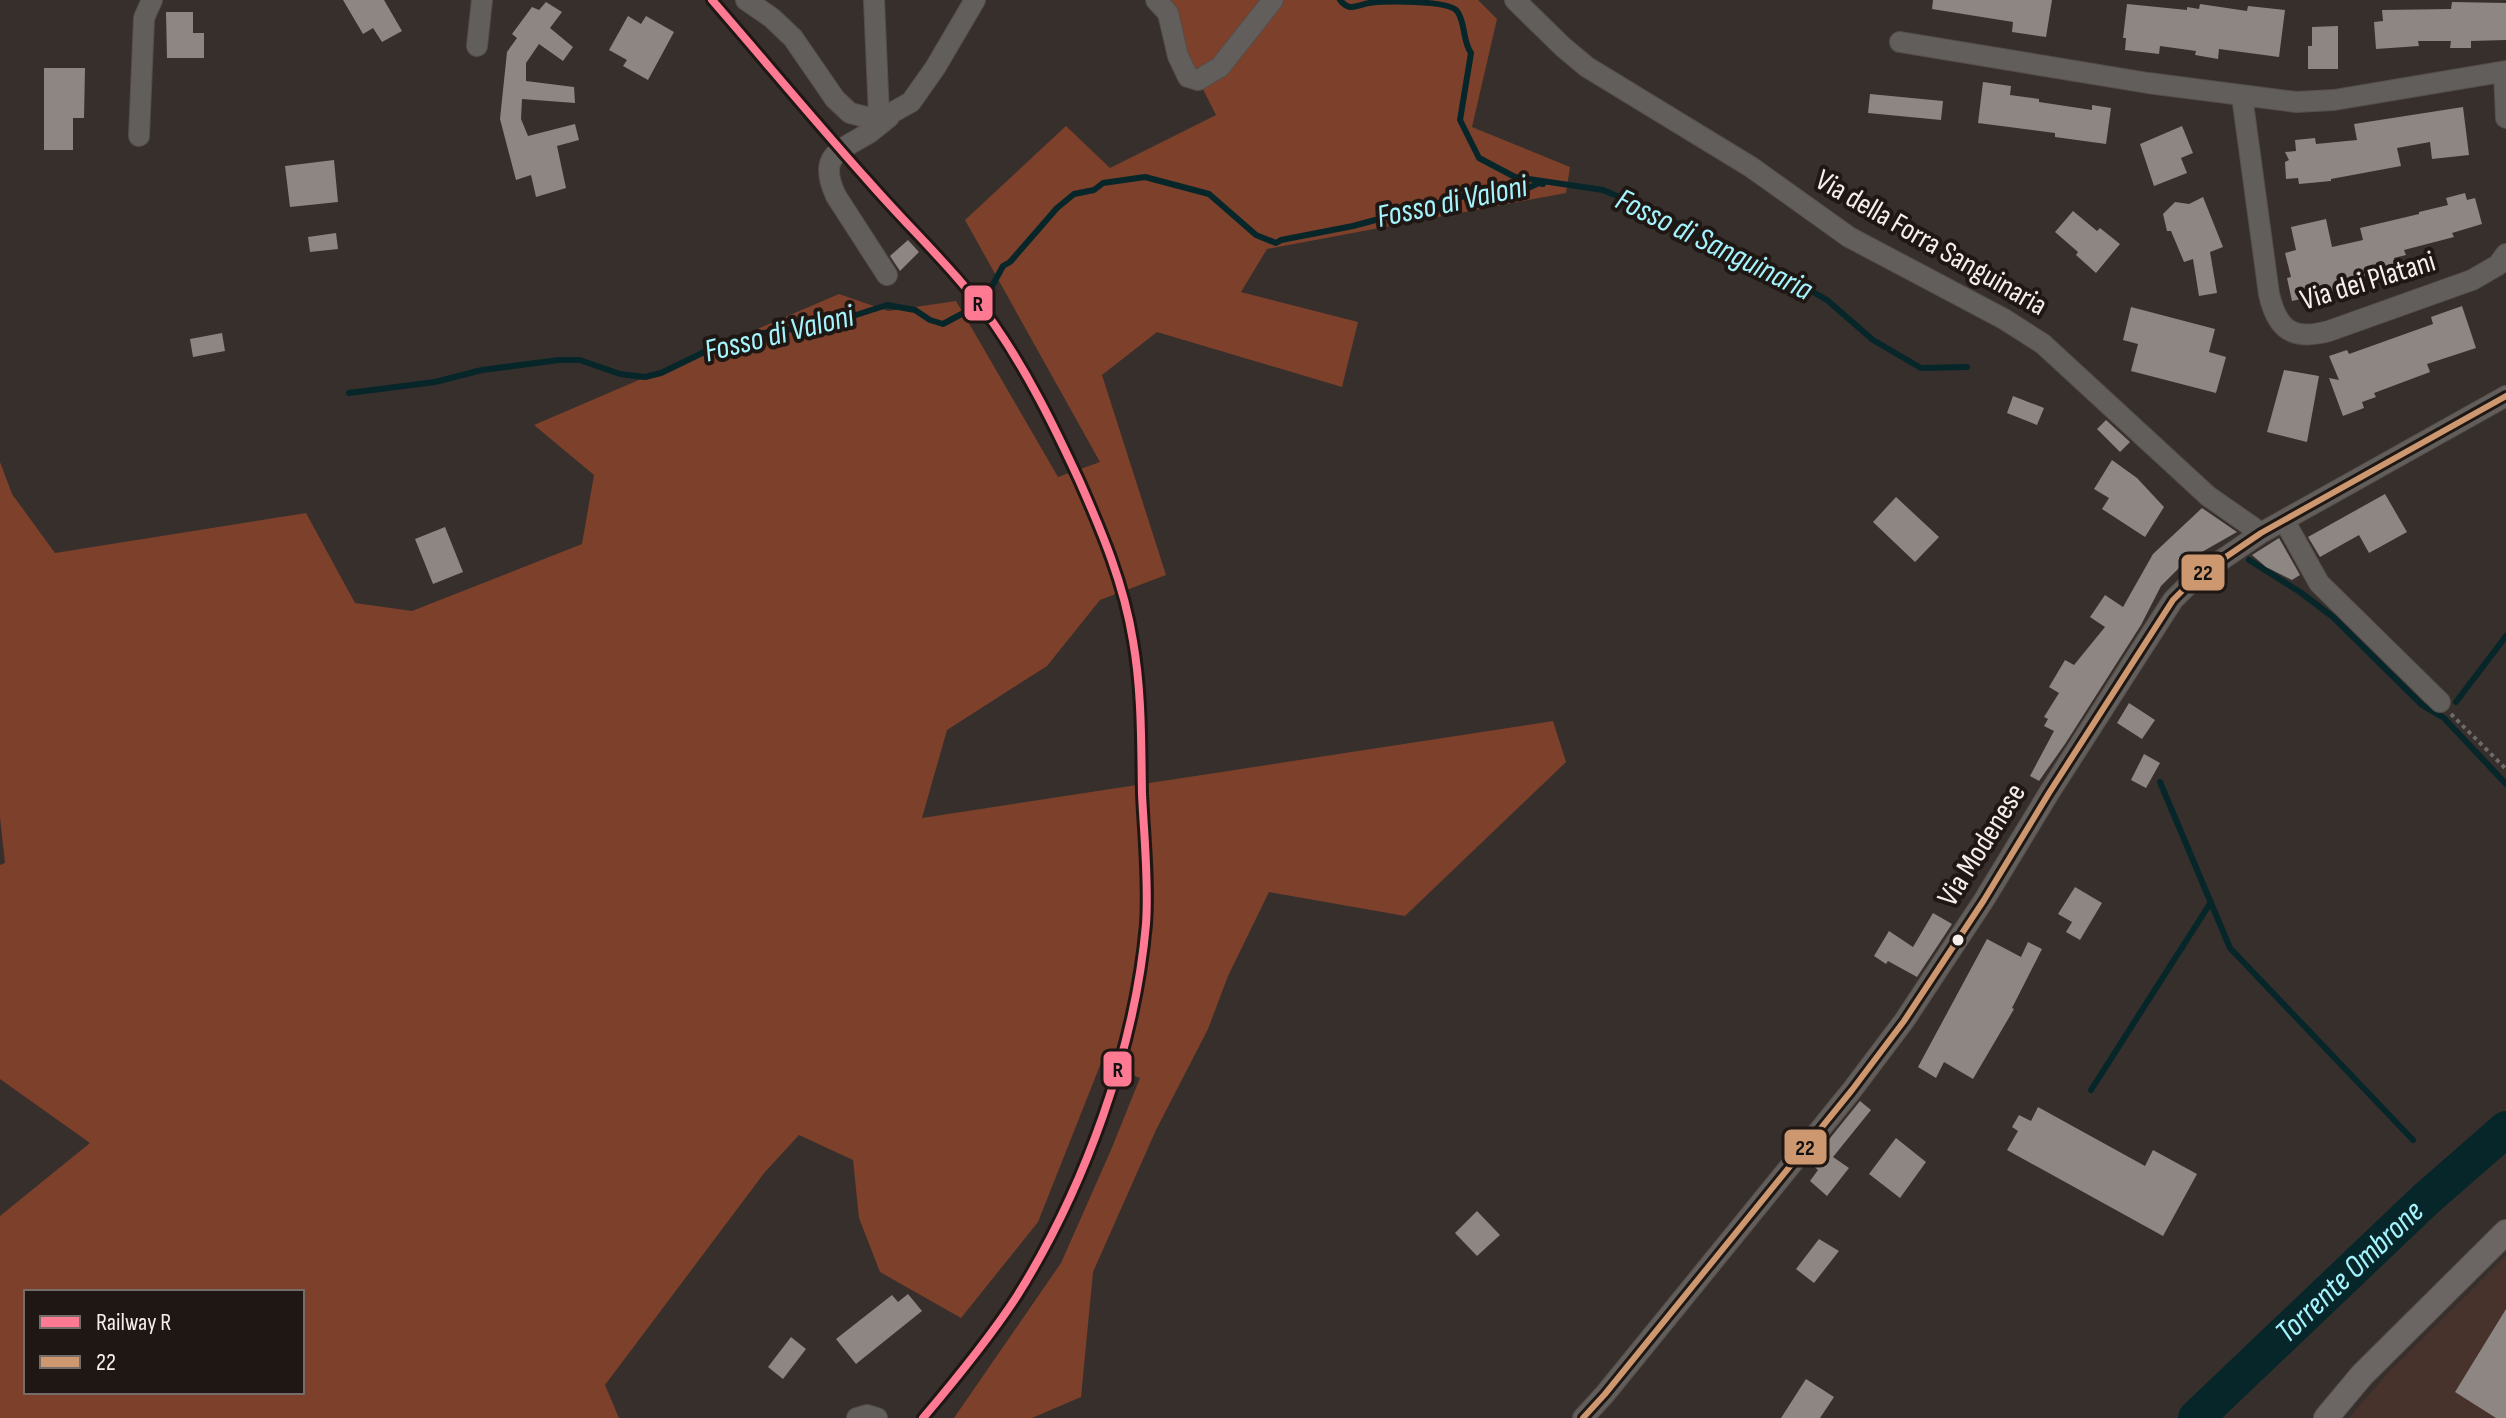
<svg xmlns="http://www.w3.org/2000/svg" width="2506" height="1418" font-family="'Sofia Sans Condensed',sans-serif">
	<rect width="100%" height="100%" fill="#372f2c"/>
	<!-- built -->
	<path fill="#47322c" d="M2506 1256V1418H2349L2388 1373Z"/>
	<!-- forest -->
	<path fill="#7d402b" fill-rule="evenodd" d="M1158 0H1478L1497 19 1472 127 1570 167 1566 193 1267 249 1241 292 1358 322 1342 387 1157 332 1102 375 1166 575 1100 600 1047 666 947 730 922 818 1553 721 1566 762 1405 916 1269 892 1228 976 1208 1029 1156 1130 1093 1272 1081 1397 1032 1418H954L1061 1263 1111 1150 1140 1078 1101 1063 1038 1222 961 1318 880 1272 859 1218 853 1160 799 1135 765 1172 605 1385 619 1418H0V1216L90 1143 0 1079V865L5 863 0 817V462L12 494 55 553 306 513 355 603 412 611 582 544 594 475 534 425 839 294 888 311 956 301 1058 477 1100 462 965 220 1066 126 1110 168 1216 115ZM26 1292H302V1392H26Z"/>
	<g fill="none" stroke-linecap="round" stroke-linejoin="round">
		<!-- stream -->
		<path stroke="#06262a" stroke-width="6" d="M1340 0C1343 4 1345 6 1350 7 1356 7 1363 4 1369 3 1384 1 1448 0 1457 11 1466 23 1462 40 1471 53L1460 120 1479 158 1515 177 1603 190 1641 206 1663 215 1726 253 1785 276 1827 300 1873 340 1921 368 1967 367
			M990 290 1003 266 1010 262 1057 208 1074 194 1094 190 1103 183 1145 177 1209 194 1256 235 1276 243 1281 240 1353 226 1472 194 1494 198 1511 196 1539 183 1543 184
			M349 393 435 382 482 370 559 360H580L620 374 645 377 661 373 727 341 751 335 831 323 887 305 915 310 930 320 943 324 969 310
			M2249 560 2300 592 2333 617 2422 705 2444 718 2506 784
			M2456 702 2506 636
			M2160 782 2230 948 2413 1140
			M2091 1090 2211 902"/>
		<!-- river -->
		<path stroke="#06262a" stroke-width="36" id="s1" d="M2196 1418 2426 1199 2506 1129"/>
	</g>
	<!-- building -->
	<path fill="#8e8683" d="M343 0H384L402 31 382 42 373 28 363 34Z
		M1933 0H2052L2046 37 2012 32 2013 22 1932 9Z
		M546 2 562 12 550 28 573 47 563 61 539 44 526 63V81L574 87 575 103 522 99 521 119 528 136 575 124 579 140 557 146 566 188 536 197 531 175 516 180 500 119 507 52 517 38 512 34 532 7 539 10Z
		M2452 2 2506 3V40L2471 41V48H2450L2451 41H2418L2419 46 2376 49 2374 22 2383 21 2382 10 2451 9Z
		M2127 4 2187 10V7L2199 9 2200 4 2247 11 2248 6 2285 10 2279 57 2219 49 2218 59 2195 55 2196 51 2160 46 2159 54 2125 50 2126 38H2123Z
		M166 12H193V33H204V58H167Z
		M628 16 641 24 646 16 674 32 648 80 623 66 627 60 609 50Z
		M2338 26V69H2308V46H2312V27Z
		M44 68H85L84 118H73V150H44Z
		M1983 82 2011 86 2010 95 2039 99V102L2092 110V105L2111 108 2106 144 2055 137V133L1978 123Z
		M1870 94 1943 101 1941 120 1868 113Z
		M2463 107 2469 155 2432 159 2430 142 2397 148 2401 166 2331 179V181L2299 184 2298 178 2286 179 2285 162 2289 160 2285 152 2296 151 2295 140 2315 138 2316 144 2357 140 2354 124Z
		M2182 126 2193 153 2181 158 2187 173 2154 186 2140 144Z
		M334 160 338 202 290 207 285 166Z
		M2465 193 2467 200 2475 198 2482 224 2452 233 2454 237 2404 250 2406 255 2394 258 2398 275 2375 281 2374 275 2336 284 2337 291 2292 301 2287 278 2291 277 2285 253 2296 250 2291 227 2326 219 2332 247 2363 240 2360 228 2419 214V212L2448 205 2446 198Z
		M2203 197 2223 247 2210 252 2217 293 2199 296 2193 259 2184 262 2171 231H2167L2163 214 2175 202 2189 204Z
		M2073 211 2097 231 2100 228 2120 244 2096 273 2076 255 2078 252 2055 232Z
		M336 233 338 249 310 252 308 237Z
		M908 240 919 252 900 271 890 256Z
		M2462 306 2476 348 2427 364 2430 372 2374 393 2376 397 2362 402 2364 408 2343 416 2329 378 2339 380 2329 356 2347 350 2349 354 2433 324 2431 317Z
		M2131 307 2215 329 2209 352 2226 357 2216 393 2131 371 2138 344 2123 340Z
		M222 333 225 351 193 357 190 339Z
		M2284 370 2319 376 2307 442 2267 432Z
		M2013 396 2044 408 2037 425 2007 413Z
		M2106 420 2130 442 2120 452 2097 429Z
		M2112 460 2137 478 2164 507 2145 537 2102 509 2109 498 2094 489Z
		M2385 494 2407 532 2369 553 2359 535 2320 557 2308 537Z
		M1896 497 1939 537 1915 562 1873 522Z
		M2202 508 2237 532 2186 561 2161 586 2141 625 2065 744 2039 781 2030 776 2054 731 2044 726 2048 719 2044 717 2059 693 2049 687 2065 660 2074 665 2105 627 2090 617 2105 595 2123 607 2153 554Z
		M445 527 463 572 433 584 415 539Z
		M2279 538 2300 575 2292 580 2266 567 2252 555Z
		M2129 703 2155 720 2142 739 2117 723Z
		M2144 754 2160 763 2146 788 2131 780Z
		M2075 887 2102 903 2080 940 2066 932 2072 922 2058 914Z
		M1933 913 1952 924 1917 977 1888 961 1886 964 1874 956 1889 931 1913 947Z
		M1987 939 2021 957 2028 942 2042 949 2012 1008 2014 1009 1973 1079 1944 1062 1936 1078 1918 1067Z
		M1860 1101 1871 1110 1833 1157 1849 1168 1827 1196 1810 1181 1818 1170 1810 1163Z
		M2038 1107 2145 1166 2153 1150 2197 1174 2163 1236 2007 1150 2018 1131 2012 1127 2019 1115 2031 1121Z
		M1896 1138 1926 1162 1900 1198 1869 1174Z
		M1477 1211 1500 1235 1477 1256 1455 1233Z
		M1819 1239 1839 1251 1814 1283 1796 1269Z
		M908 1294 922 1311 856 1364 836 1339 892 1295 898 1302Z
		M2506 1309V1418H2496L2455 1392Z
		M791 1337 806 1349 783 1379 768 1367Z
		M1806 1379 1834 1397 1820 1418H1781Z"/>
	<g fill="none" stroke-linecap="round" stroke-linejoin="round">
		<!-- minor casing -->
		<g stroke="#554e4b" stroke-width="22">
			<path id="minor" d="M746 0 772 18 793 38 835 99 850 113 866 117 888 115 911 102 935 68 975 0
				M874 0 879 116
				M1156 0 1168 13 1178 56 1188 77 1198 80 1220 67 1273 0
				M1515 0 1563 47 1587 67 1751 167 1849 237 2004 319 2043 344 2208 496 2261 533
				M1900 42 2148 83 2296 102 2334 100 2506 71
				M477 46 482 0
				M2504 72 2506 118
				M2242 96 2269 294C2277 330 2293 341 2329 331L2472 280 2498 265 2506 254
				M139 136 144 18 152 0
				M887 275 836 196C817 155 839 151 869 133 876 128 883 122 889 117L888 115
				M2284 520 2319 583 2440 702
				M857 1418 867 1415 877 1418
				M1583 1418 1605 1394 1852 1090 1904 1021 1984 900 2049 793 2173 600 2195 578 2261 533 2506 396"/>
		</g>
		<!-- major casing -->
		<g stroke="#554e4b" stroke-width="26">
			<path id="major" d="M2326 1418 2362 1375 2506 1232"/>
		</g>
		<!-- path -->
		<path stroke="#6e6a69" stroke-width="4" stroke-dasharray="4 4" stroke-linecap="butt" d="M2451 714 2506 769"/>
		<!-- minor -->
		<use href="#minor" stroke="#615e5c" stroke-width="20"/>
		<!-- major -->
		<use href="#major" stroke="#6b6663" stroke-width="24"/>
		<!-- bus-1 casing -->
		<g stroke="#1e1714" stroke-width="12">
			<path id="bus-1" d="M1583 1418 1605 1394 1852 1090 1904 1021 1984 900 2049 793 2173 600 2195 578 2261 533 2506 396"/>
		</g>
		<!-- bus-1 -->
		<use href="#bus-1" stroke="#cd976f" stroke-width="6"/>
		<!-- rail-1 casing -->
		<g stroke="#1e1714" stroke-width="14">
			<path id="rail-1" d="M712 0C765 61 817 124 871 184 912 231 958 273 994 324 1028 373 1054 426 1079 480 1102 532 1124 584 1133 641 1142 692 1141 743 1142 794 1144 836 1149 883 1146 924 1135 1050 1084 1189 1017 1296 989 1339 956 1379 923 1418"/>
		</g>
		<!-- rail-1 -->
		<use href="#rail-1" stroke="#fe7a93" stroke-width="8"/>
	</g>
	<!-- markers -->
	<circle fill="#f7ede9" stroke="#1e1714" stroke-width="3" cx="1958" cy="940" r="7"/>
	<g text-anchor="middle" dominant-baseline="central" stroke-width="8" stroke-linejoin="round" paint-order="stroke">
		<!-- street labels -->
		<g font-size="30" fill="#f7ede9" stroke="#1e1714">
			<text transform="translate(1931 243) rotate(30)">Via della Forra Sanguinaria</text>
			<text transform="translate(2368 281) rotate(-17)">Via dei Platani</text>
			<text transform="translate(1982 845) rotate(-58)">Via Modenese</text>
		</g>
		<!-- water labels -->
		<g font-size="32" font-style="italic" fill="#a4f3fd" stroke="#1e1714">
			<text transform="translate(1452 202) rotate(-12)">Fosso di Valoni</text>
			<text transform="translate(1714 245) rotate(26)">Fosso di Sanguinaria</text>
			<text transform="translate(779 334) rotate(-14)">Fosso di Valoni</text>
			<text stroke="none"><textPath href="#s1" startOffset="212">Torrente Ombrone</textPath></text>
		</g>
	</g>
	<g stroke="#1e1714" stroke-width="3">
		<rect x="963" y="284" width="31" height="38" rx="8" fill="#fe7a93"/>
		<rect x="2180" y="553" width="46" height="39" rx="8" fill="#cd976f"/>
		<rect x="1102" y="1050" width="31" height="38" rx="8" fill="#fe7a93"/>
		<rect x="1783" y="1128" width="45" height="38" rx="8" fill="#cd976f"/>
	</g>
	<g font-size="22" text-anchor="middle" font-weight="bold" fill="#111">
		<text x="978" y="311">R</text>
		<text x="2203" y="580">22</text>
		<text x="1118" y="1077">R</text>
		<text x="1805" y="1155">22</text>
	</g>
	<!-- legend -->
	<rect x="24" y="1290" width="280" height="104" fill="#1e1714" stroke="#756d69" stroke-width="2"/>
	<rect x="40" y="1316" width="40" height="12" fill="#fe7a93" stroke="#756d69" stroke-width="2"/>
	<text x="96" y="1330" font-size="24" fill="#f7ede9">Railway R</text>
	<rect x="40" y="1356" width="40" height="12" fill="#cd976f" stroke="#756d69" stroke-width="2"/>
	<text x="96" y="1370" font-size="24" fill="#f7ede9">22</text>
</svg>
